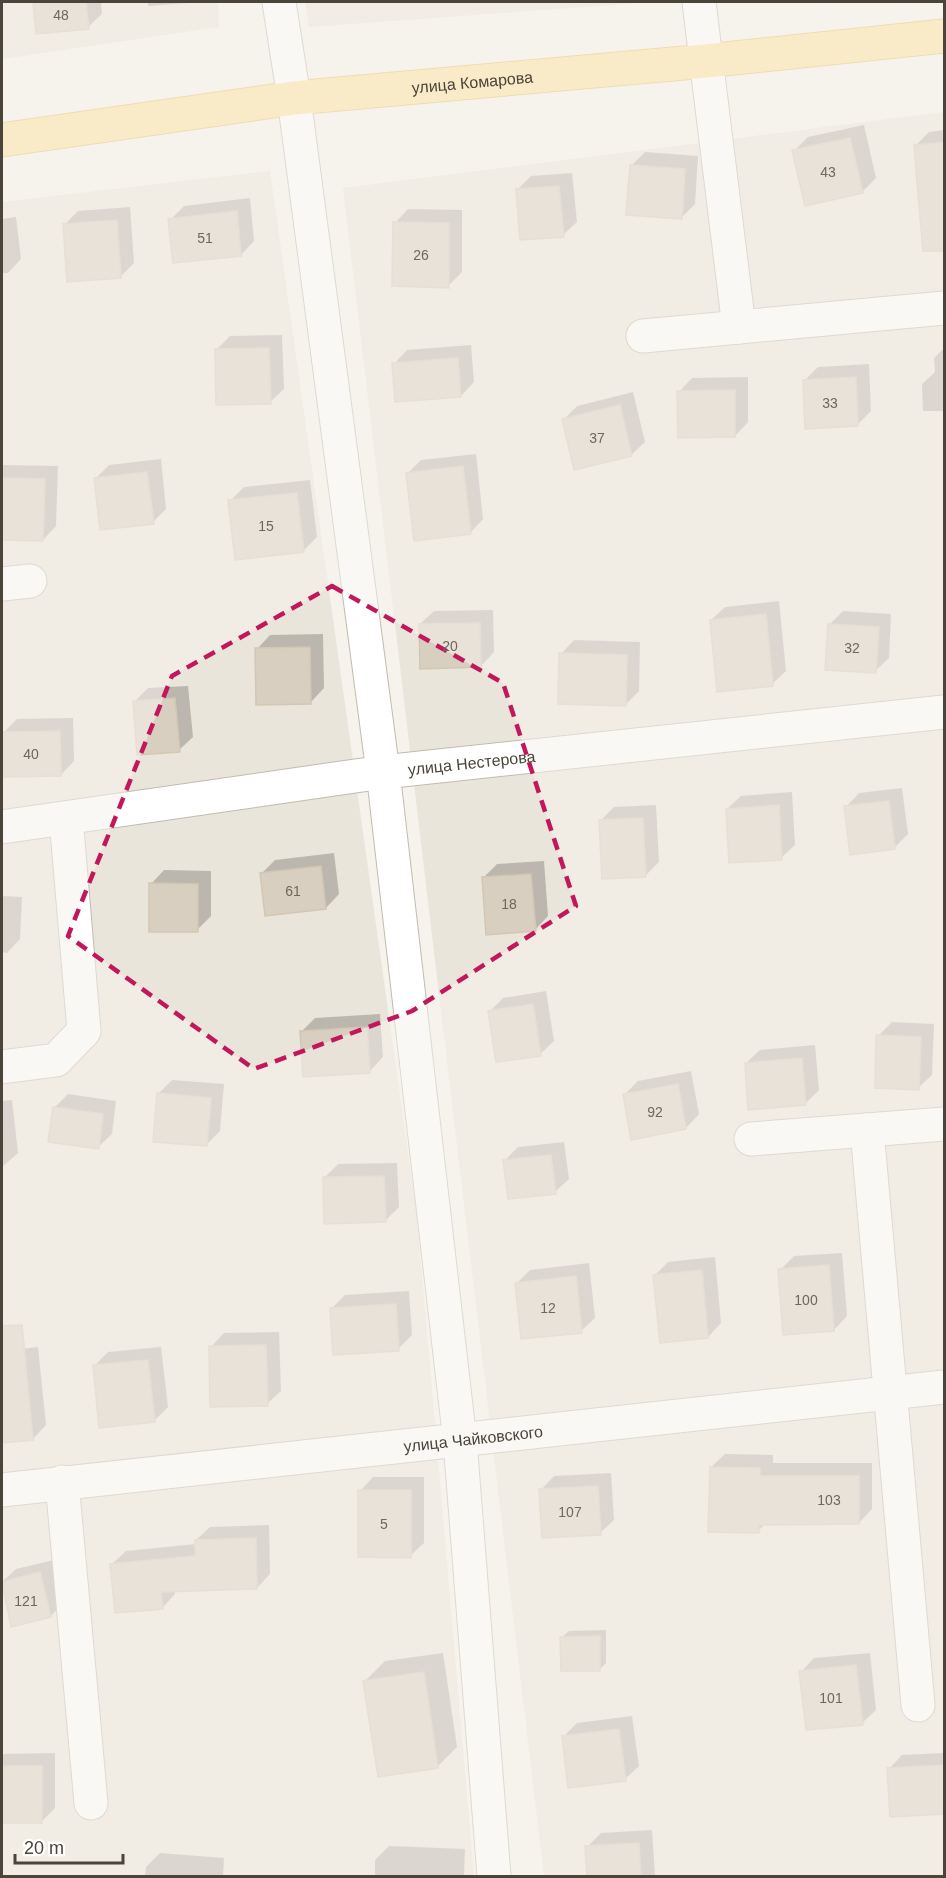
<svg xmlns="http://www.w3.org/2000/svg" width="946" height="1878" font-family="Arial,sans-serif">
	<rect width="100%" height="100%" fill="#f6f3ec"/>
	<!-- residential -->
	<path fill="#eae5da" d="M2 2H218L219 27 2 59Z
		M305 2H653L309 27Z
		M944 112V1876H544L343 188Z
		M270 171 417 1216 474 1876H2V202Z"/>
	<!-- shadow -->
	<path fill="#0003" d="M34 2H101L102 14 88 27 38 33Z
		M148 2H202L148 6Z
		M864 125 876 178 862 192 794 151 808 137Z
		M944 130V202L916 145 929 132Z
		M645 152 698 156 695 204 681 218 631 166Z
		M572 173 577 222 563 235 517 190 531 176Z
		M250 198 254 241 241 255 170 220 184 206Z
		M130 207 134 263 120 277 65 224 78 211Z
		M408 209 462 210V272L448 286 395 223Z
		M16 217 21 259 8 273H2V219Z
		M282 335 284 389 270 402 216 350 230 336Z
		M471 345 474 382 461 396 394 364 407 350Z
		M944 348V411H923L922 384 935 372 934 358Z
		M869 364 871 411 857 425 804 381 818 367Z
		M748 377V422L735 436 679 392 692 378Z
		M633 392 645 442 631 455 564 419 577 406Z
		M476 454 483 519 470 533 408 473 421 460Z
		M161 459 166 509 153 522 95 479 109 465Z
		M2 465 58 466 56 526 43 540 2 539Z
		M310 480 317 537 303 551 230 501 244 487Z
		M779 601 786 671 772 684 711 620 725 607Z
		M493 610 494 652 481 666 420 624 434 611Z
		M843 611 891 614 889 658 875 671 829 625Z
		M323 634 324 688 311 702 257 649 270 635Z
		M574 640 640 642 639 691 625 705 561 654Z
		M188 686 193 737 179 750 134 702 148 688Z
		M73 718 74 761 61 775 3 733 17 719Z
		M902 788 908 834 894 848 846 807 859 793Z
		M792 792 795 845 781 858 727 809 741 796Z
		M656 805 659 862 645 876 600 821 614 807Z
		M334 853 339 894 326 908 261 874 275 860Z
		M544 861 548 916 535 930 483 878 497 864Z
		M164 870 211 871V916L197 930 151 884Z
		M2 896 22 897 20 939 7 953 2 952Z
		M546 991 554 1041 540 1054 490 1011 503 998Z
		M380 1014 383 1057 370 1071 301 1032 315 1018Z
		M892 1022 934 1024 932 1075 918 1088 878 1036Z
		M815 1045 819 1090 805 1104 746 1063 760 1050Z
		M691 1071 699 1114 686 1128 624 1095 638 1081Z
		M172 1080 224 1084 220 1131 206 1145 158 1094Z
		M68 1094 116 1101 112 1134 98 1147 54 1108Z
		M12 1100 18 1153 2 1167V1101Z
		M564 1142 569 1179 555 1192 505 1160 518 1147Z
		M397 1163 399 1207 385 1221 324 1178 338 1164Z
		M842 1253 847 1316 834 1330 780 1270 794 1256Z
		M715 1257 721 1323 708 1337 654 1276 668 1262Z
		M589 1263 595 1318 581 1331 517 1283 530 1270Z
		M409 1291 412 1335 398 1349 332 1308 345 1295Z
		M279 1332 281 1391 267 1404 211 1347 224 1333Z
		M38 1347 46 1425 33 1439 2 1442V1351Z
		M161 1347 168 1407 154 1421 94 1366 108 1352Z
		M725 1454 773 1455V1463H872V1509L859 1523H766L758 1531 711 1467Z
		M611 1473 614 1520 600 1533 541 1490 554 1476Z
		M373 1477H424V1543L410 1556 360 1491Z
		M269 1525 270 1574 257 1588 175 1590V1594L162 1608 112 1564 126 1551 196 1544V1540L210 1527Z
		M54 1560 64 1602 51 1616 2 1582 16 1569Z
		M606 1630V1663L600 1669 562 1637 569 1631Z
		M443 1653 457 1747 437 1767 365 1681 385 1661Z
		M870 1653 876 1710 862 1723 801 1672 814 1658Z
		M632 1716 639 1766 625 1779 563 1737 577 1723Z
		M55 1753V1808L42 1821 2 1822V1754Z
		M944 1753V1812L889 1769 902 1755Z
		M652 1830 655 1876H589L587 1847 601 1833Z
		M389 1846 465 1849 464 1876H375V1860Z
		M160 1853 224 1858 223 1876H145L146 1867Z"/>
	<!-- building -->
	<path fill="#d8cfc1" stroke="#d3c7b4" stroke-width="1.5" d="M33 2H86L89 29 36 34Z
		M850 138 863 193 805 206 792 150Z
		M945 142V251H923L914 145Z
		M630 165 685 169 682 219 626 215Z
		M559 186 564 237 520 240 516 189Z
		M237 211 241 256 173 263 168 219Z
		M117 220 121 278 67 282 63 224Z
		M393 222 449 223V288L392 286Z
		M269 348 271 404 216 405 215 349Z
		M458 358 461 397 395 402 392 363Z
		M856 377 858 426 805 429 803 380Z
		M735 390V437L678 438 677 391Z
		M620 405 632 456 574 470 562 419Z
		M463 466 471 534 414 541 406 473Z
		M147 472 154 524 100 530 94 478Z
		M2 478 45 479 43 541 2 540Z
		M297 493 304 552 235 560 228 500Z
		M766 614 773 686 717 692 710 620Z
		M480 623 481 667 420 669 419 624Z
		M828 624 879 627 876 673 825 670Z
		M310 647 311 704 256 705 255 648Z
		M559 653 627 655 626 706 558 704Z
		M175 698 180 752 137 755 133 701Z
		M60 731 61 776 2 777V732Z
		M889 801 895 849 850 855 844 806Z
		M779 805 782 860 729 863 726 809Z
		M643 818 646 877 602 879 599 820Z
		M321 866 326 909 265 916 260 873Z
		M531 874 536 931 486 935 482 877Z
		M149 883 198 884V932H149Z
		M533 1004 541 1056 496 1062 488 1011Z
		M367 1027 370 1073 303 1077 300 1031Z
		M876 1035 921 1037 919 1090 875 1088Z
		M802 1058 806 1105 748 1110 745 1063Z
		M678 1084 686 1129 631 1140 623 1094Z
		M157 1093 211 1098 207 1146 153 1142Z
		M53 1107 103 1114 99 1149 48 1142Z
		M551 1155 556 1194 508 1199 503 1160Z
		M384 1176 386 1222 324 1224 323 1177Z
		M829 1265 834 1331 783 1335 778 1269Z
		M702 1270 708 1338 660 1343 653 1275Z
		M576 1276 582 1333 521 1339 515 1283Z
		M396 1304 399 1351 333 1355 330 1308Z
		M22 1325 33 1440 2 1443V1326Z
		M266 1345 268 1406 210 1407 209 1346Z
		M148 1360 155 1422 99 1428 93 1365Z
		M710 1467 760 1468V1476H859V1524L759 1525V1533L708 1532Z
		M598 1486 601 1535 542 1538 539 1489Z
		M358 1490H411V1558L358 1557Z
		M256 1538 257 1589 161 1592 163 1609 115 1613 110 1564 195 1556V1540Z
		M40 1572 51 1617 11 1627 2 1582Z
		M600 1636V1671H561L560 1637Z
		M856 1665 863 1725 806 1730 799 1671Z
		M424 1672 438 1768 378 1777 363 1681Z
		M619 1729 626 1781 568 1788 562 1736Z
		M945 1765V1814L890 1817 887 1768Z
		M2 1766H42V1823H2Z
		M639 1843 641 1876H587L585 1846Z"/>
	<g fill="none" stroke-linecap="round" stroke-linejoin="round">
		<!-- minor casing -->
		<g stroke="#c2bbae" stroke-width="35">
			<g id="minor">
				<path d="M279 2 294 98 383 772 460 1441 494 1876"/>
				<path d="M699 2 739 327"/>
				<path d="M643 336 944 308"/>
				<path d="M2 584 30 581"/>
				<path id="s1" d="M2 827 383 772 944 712"/>
				<path d="M2 1067 56 1060 84 1031 66 818"/>
				<path d="M867 1130 918 1705"/>
				<path d="M751 1139 944 1124"/>
				<path d="M62 1482 91 1803"/>
				<path id="s2" d="M2 1490 944 1387"/>
			</g>
		</g>
		<!-- major casing -->
		<g stroke="#e6c16a" stroke-width="35">
			<g id="major">
				<path id="s3" d="M2 140 294 98 706 61 944 36"/>
			</g>
		</g>
		<!-- minor -->
		<use href="#minor" stroke="#fff" stroke-width="33"/>
		<!-- major -->
		<use href="#major" stroke="#ffe39c" stroke-width="33"/>
	</g>
	<!-- marked area -->
	<path d="M0 0H946V1878H0ZM332 586 503 683 576 906 412 1011 254 1069 68 936 172 676Z" fill="#f6f3ec" fill-opacity=".55" fill-rule="evenodd"/>
	<path fill="none" stroke="#c2185b" stroke-width="4.5" stroke-dasharray="12 8" stroke-linejoin="round" d="M332 586 503 683 576 906 412 1011 254 1069 68 936 172 676Z"/>
	<g text-anchor="middle" dominant-baseline="central" stroke-width="4.5" stroke-linejoin="round" paint-order="stroke">
		<!-- number labels -->
		<g font-size="14" fill="#6e675b">
			<text x="61" y="15">48</text>
			<text x="828" y="172">43</text>
			<text x="205" y="238">51</text>
			<text x="421" y="255">26</text>
			<text x="830" y="403">33</text>
			<text x="597" y="438">37</text>
			<text x="266" y="526">15</text>
			<text x="450" y="646">20</text>
			<text x="852" y="648">32</text>
			<text x="31" y="754">40</text>
			<text x="293" y="891">61</text>
			<text x="509" y="904">18</text>
			<text x="655" y="1112">92</text>
			<text x="806" y="1300">100</text>
			<text x="548" y="1308">12</text>
			<text x="829" y="1500">103</text>
			<text x="570" y="1512">107</text>
			<text x="384" y="1524">5</text>
			<text x="26" y="1601">121</text>
			<text x="831" y="1698">101</text>
		</g>
		<!-- street labels -->
		<g font-size="16" fill="#4b4439" stroke="#fff">
			<text stroke="none"><textPath href="#s3" startOffset="474">улица Комарова</textPath></text>
			<text stroke="none"><textPath href="#s1" startOffset="474">улица Нестерова</textPath></text>
			<text stroke="none"><textPath href="#s2" startOffset="474">улица Чайковского</textPath></text>
		</g>
	</g>
	<!-- border -->
	<rect width="946" height="1878" fill="none" stroke="#4b4439" stroke-width="6"/>
	<!-- scale -->
	<path d="M15 1854v9h108v-9" fill="none" stroke="#4b4439" stroke-width="3"/>
	<text x="24" y="1854" font-size="18" fill="#4b4439" stroke="#ffffff" stroke-width="4.5" paint-order="stroke">20 m</text>
</svg>
